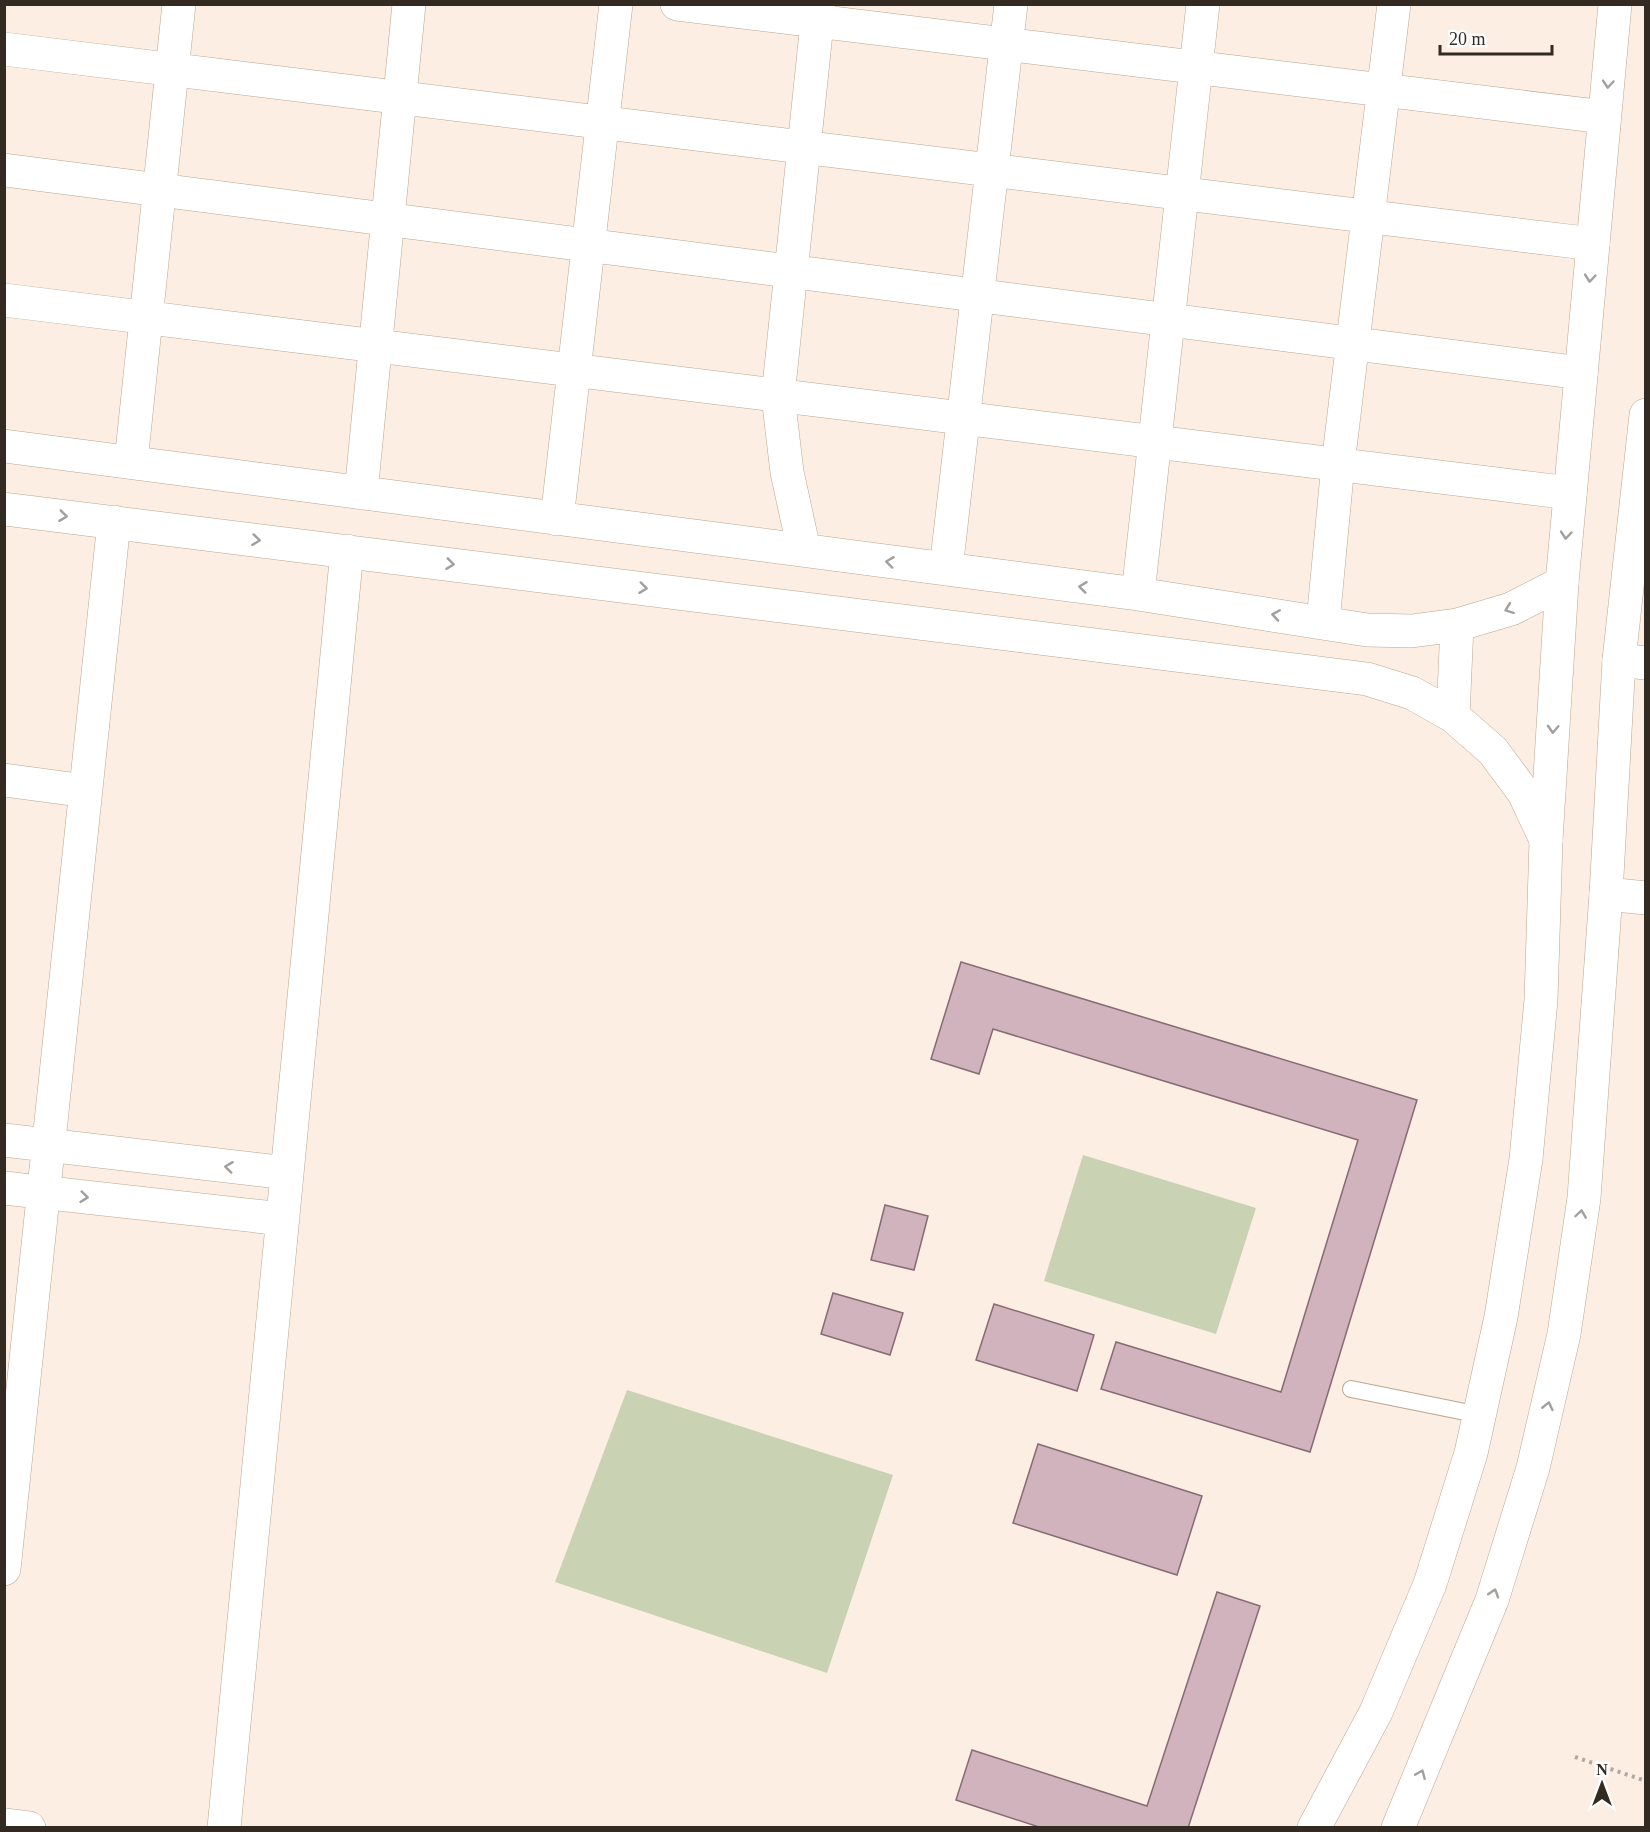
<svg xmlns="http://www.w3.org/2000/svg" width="1650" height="1832" font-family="Georgia,serif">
	<rect width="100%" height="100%" fill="#fceee2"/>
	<!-- green -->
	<path fill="#c9d2b2" d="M1083 1155 1256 1208 1216 1334 1044 1281Z
		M627 1390 893 1475 827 1673 555 1582Z"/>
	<!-- building -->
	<path fill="#d1b3bd" stroke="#866b75" stroke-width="1.5" d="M961 962 1417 1100 1310 1452 1101 1389 1116 1342 1281 1392 1358 1140 993 1029 979 1074 931 1059Z
		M885 1205 928 1216 914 1270 871 1260Z
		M833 1293 903 1313 890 1355 821 1334Z
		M994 1304 1094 1335 1077 1391 976 1360Z
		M1038 1444 1202 1496 1177 1575 1013 1523Z
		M1217 1592 1260 1606 1188 1828H1042L956 1800 972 1750 1147 1806Z"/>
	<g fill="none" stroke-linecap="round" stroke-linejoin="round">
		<!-- service casing -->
		<g stroke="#bba692" stroke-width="18">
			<path id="service" d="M1351 1389 1480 1415"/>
		</g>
		<!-- minor casing -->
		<g stroke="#bba692" stroke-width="34">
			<path id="minor" d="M677 4 1604 117
				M4 49 1593 244
				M4 170 1581 373
				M4 300 1570 493
				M4 446 1138 594 1367 630 1412 631 1457 625 1511 609 1562 583
				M131 462 179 4
				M361 493 409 4
				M4 509 1367 679 1412 693 1453 716 1493 751 1524 793 1546 840
				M557 519 616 4
				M804 550 787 472 778 396 819 4
				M946 569 1011 4
				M1138 594 1203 4
				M1323 622 1338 464 1394 4
				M1619 660 1646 663
				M1453 716 1457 625
				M4 780 86 791
				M1606 894 1646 898
				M4 1140 287 1173
				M4 1188 283 1219
				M4 1569 114 522
				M224 1828 347 551"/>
		</g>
		<!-- tertiary casing -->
		<g stroke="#bba692" stroke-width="34">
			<path id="tertiary" d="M4 1825 29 1828"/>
		</g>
		<!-- secondary casing -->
		<g stroke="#bba692" stroke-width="34">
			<path id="secondary" d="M1314 1828 1376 1712 1430 1584 1471 1453 1501 1317 1526 1159 1541 1000 1546 840 1562 583 1615 4
				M1398 1828 1492 1600 1533 1468 1564 1334 1584 1198 1606 894 1619 660 1646 415"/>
		</g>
		<!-- path -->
		<path stroke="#b3a79c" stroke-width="4" stroke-dasharray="3 4.5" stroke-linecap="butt" d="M1575 1757 1646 1781"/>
		<!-- service -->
		<use href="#service" stroke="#fff" stroke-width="16"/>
		<!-- minor -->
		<use href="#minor" stroke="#fff" stroke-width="33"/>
		<!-- tertiary -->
		<use href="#tertiary" stroke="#fff" stroke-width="33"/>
		<!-- secondary -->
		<use href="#secondary" stroke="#fff" stroke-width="33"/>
	</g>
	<!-- one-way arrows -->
	<defs><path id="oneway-chevron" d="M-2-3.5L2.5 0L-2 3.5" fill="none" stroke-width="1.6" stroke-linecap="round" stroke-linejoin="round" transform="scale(1.5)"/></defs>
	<g stroke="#a39f9c">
		<use href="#oneway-chevron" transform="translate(1608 84) rotate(95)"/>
		<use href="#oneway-chevron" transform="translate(1590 278) rotate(95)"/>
		<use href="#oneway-chevron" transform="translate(63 516) rotate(7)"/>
		<use href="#oneway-chevron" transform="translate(1566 535) rotate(95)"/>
		<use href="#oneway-chevron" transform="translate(256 540) rotate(7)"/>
		<use href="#oneway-chevron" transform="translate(890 562) rotate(-173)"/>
		<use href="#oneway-chevron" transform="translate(450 564) rotate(7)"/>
		<use href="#oneway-chevron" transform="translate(1083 587) rotate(-173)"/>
		<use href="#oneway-chevron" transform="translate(643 588) rotate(7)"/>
		<use href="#oneway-chevron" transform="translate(1509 609) rotate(159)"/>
		<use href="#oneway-chevron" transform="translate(1276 615) rotate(-171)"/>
		<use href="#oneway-chevron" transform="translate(1553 729) rotate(93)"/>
		<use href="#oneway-chevron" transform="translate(229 1167) rotate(-173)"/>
		<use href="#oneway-chevron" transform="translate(84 1197) rotate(6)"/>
		<use href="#oneway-chevron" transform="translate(1581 1214) rotate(-82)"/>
		<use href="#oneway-chevron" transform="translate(1548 1406) rotate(-77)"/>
		<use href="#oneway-chevron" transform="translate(1494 1593) rotate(-72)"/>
		<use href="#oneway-chevron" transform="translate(1421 1774) rotate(-67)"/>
	</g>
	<!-- border -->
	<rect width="1650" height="1832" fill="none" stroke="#332a22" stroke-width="12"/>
	<!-- north arrow -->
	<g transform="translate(1602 1784)" stroke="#fefefe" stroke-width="4.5" paint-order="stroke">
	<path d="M0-4.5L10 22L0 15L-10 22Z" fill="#332a22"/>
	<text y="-9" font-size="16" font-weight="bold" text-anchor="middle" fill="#332a22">N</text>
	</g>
	<!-- scale -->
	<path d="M1440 45v9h112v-9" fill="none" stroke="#332a22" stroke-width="3"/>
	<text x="1449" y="45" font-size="18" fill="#332a22" stroke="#fefefe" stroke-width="4.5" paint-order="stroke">20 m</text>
</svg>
